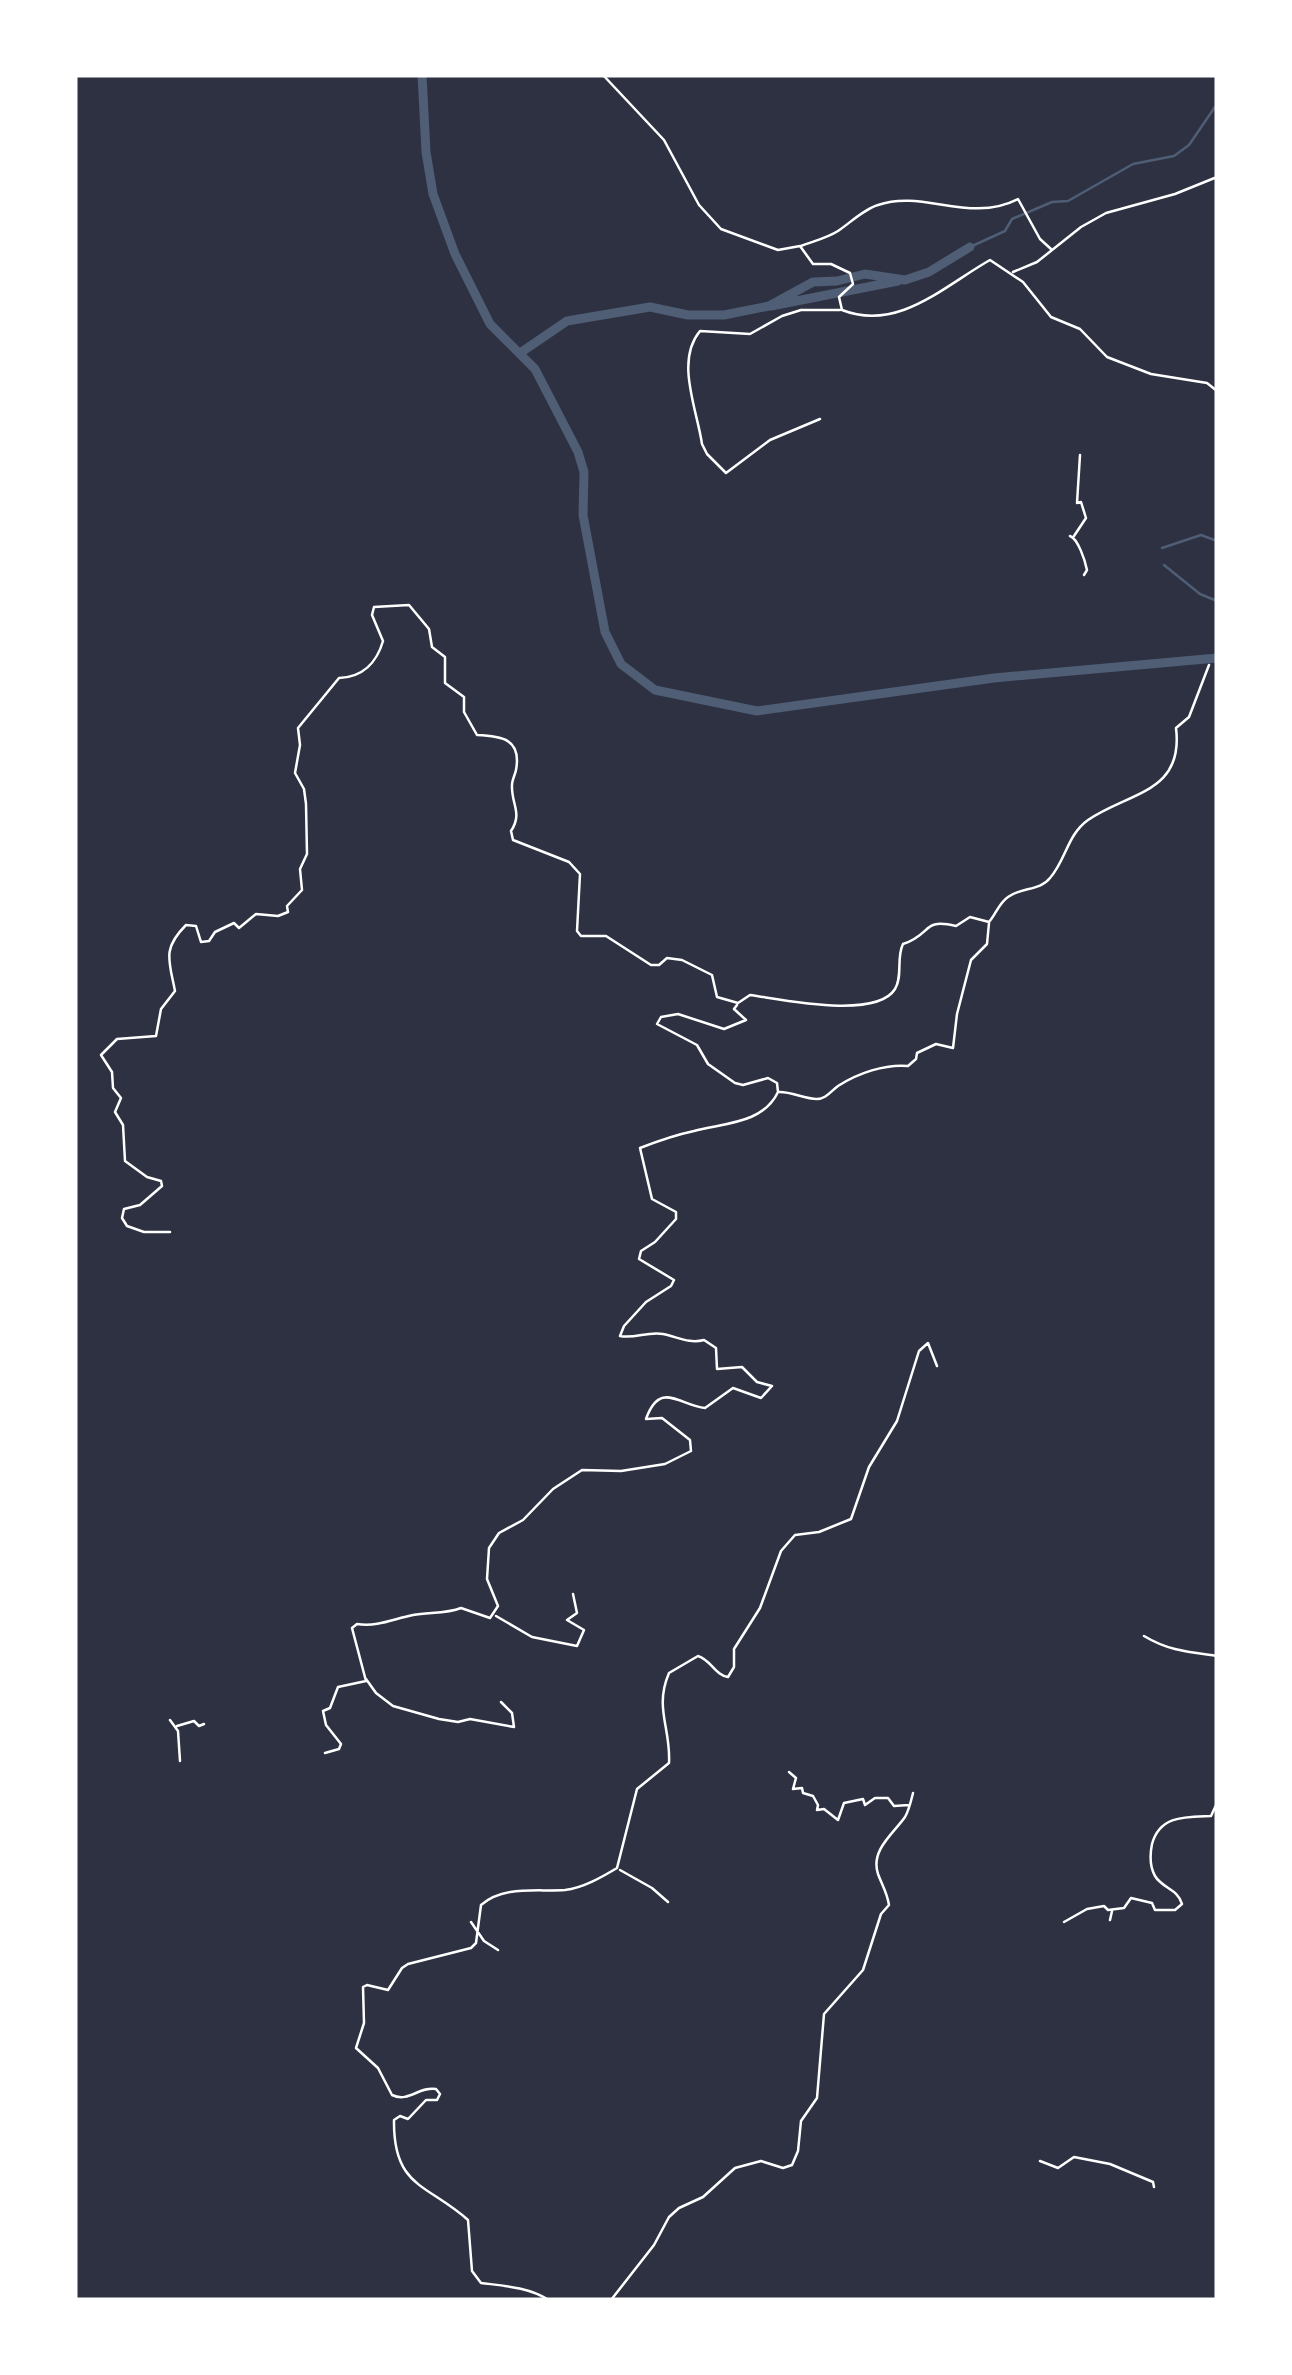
<svg xmlns="http://www.w3.org/2000/svg" width="1292" height="2375" font-family="'Open Sans',sans-serif">
	<rect width="100%" height="100%" fill="#2d3142"/>
	<g fill="none" stroke-linecap="round" stroke-linejoin="round">
		<!-- stream -->
		<path stroke="#4f5d75" stroke-width="2.5" d="M970 247 1005 231 1012 219 1052 202 1068 201 1133 164 1174 156 1189 145 1217 104
			M1162 548 1201 535 1217 541
			M1164 565 1200 594 1217 601"/>
		<!-- river -->
		<path stroke="#4f5d75" stroke-width="9" d="M422 75 426 152 433 194 455 254 490 324 535 369 578 452 584 472 583 515 605 632 621 664 655 690 757 711 994 678 1217 658
			M771 306 898 281
			M520 353 567 321 650 307 688 315H724L769 306 813 282 837 281 865 274 905 280 929 272 970 247"/>
		<!-- minor -->
		<path stroke="#fff" stroke-width="2.5" d="M603 75 664 140 699 205 721 229 778 250 800 246 813 264H831L850 273 853 284 839 297 842 310C898 332 944 286 990 260L1023 282 1051 317 1080 329 1107 357 1151 374 1207 383 1217 391
			M801 246C814 241 827 238 838 231 850 223 864 209 878 205 923 189 969 224 1018 199L1040 239 1051 249
			M1013 272 1037 262 1081 227 1106 213 1175 194 1217 177
			M820 419 770 440 726 473 707 454 702 444C697 409 675 361 700 331L750 334 782 316 801 310H840
			M1070 536C1078 539 1085 560 1087 570L1084 575
			M1074 536 1086 518 1081 502 1077 503 1080 455
			M737 1005 734 1009 746 1020 724 1029 678 1014 661 1017 657 1024 697 1045 708 1064 735 1083 743 1085 768 1078 777 1083 778 1092C791 1091 804 1099 817 1099 826 1099 831 1091 838 1086 858 1073 885 1064 908 1066L916 1059 917 1053 936 1044 953 1048 957 1014 971 960 987 944 989 923
			M170 1232H144L127 1226 122 1218 124 1209 140 1205 162 1186 161 1181 147 1177 125 1161 123 1125 115 1112 121 1098 113 1088 112 1072 101 1055 117 1039 156 1036 161 1009 175 991C169 960 162 949 186 925L196 926 201 942 209 941 215 932 234 923 239 928 256 914 278 916 288 912 287 906 302 890 300 869 307 854 306 804 304 789 295 773 300 745 298 728 339 678C363 677 377 662 383 641L372 615 374 607 409 605 429 629 432 647 445 657V683L464 697V712L477 735C500 736 522 738 516 770 515 775 512 780 512 785 511 804 523 813 511 831L513 840 569 862 580 874 577 931 581 936H606L651 965H659L667 958 682 960 712 975 717 997 738 1003 750 995C780 999 876 1020 895 989 903 976 896 958 903 944 933 934 921 918 956 926L970 917 989 922C996 914 999 903 1008 897 1021 887 1040 891 1050 878 1066 860 1067 835 1088 820 1129 792 1184 793 1176 728L1189 717 1209 665
			M496 1616 532 1637 577 1646 584 1630 567 1620 577 1613 573 1594
			M1144 1636C1169 1651 1189 1652 1217 1656
			M366 1679 376 1693 393 1706 439 1719 458 1722 470 1719 514 1727 512 1713 501 1702
			M170 1720 178 1731 180 1761
			M177 1726 194 1721 199 1726 204 1724
			M325 1753 339 1749 341 1744 326 1725 323 1711 330 1708 338 1687 366 1681 352 1628 357 1624C378 1627 393 1619 413 1615 429 1612 446 1614 461 1608L490 1618 498 1606 487 1579 489 1548 499 1533 523 1520 553 1489 582 1470 621 1471 665 1464 691 1451 690 1440 662 1418 646 1419C660 1380 679 1405 705 1408L733 1388 761 1398 772 1386 757 1382 742 1367 717 1369 716 1348 704 1340C689 1344 678 1337 663 1334 648 1331 635 1339 620 1336L624 1326 646 1302 671 1286 674 1280 639 1259 641 1251 655 1242 676 1219V1212L652 1199 640 1148C658 1141 675 1135 694 1131 723 1123 763 1124 778 1092
			M789 1772 796 1778 793 1789 802 1788 803 1793 813 1796 818 1805 817 1810 824 1809 838 1820 844 1803 863 1799 865 1805 875 1798H888L894 1806 909 1805
			M620 1870 652 1888 668 1902
			M1110 1920 1112 1911
			M471 1922 484 1941 498 1950
			M1064 1922 1087 1909 1104 1906 1108 1910 1124 1908 1131 1898 1152 1903 1155 1910H1175L1182 1904C1178 1889 1162 1888 1155 1876 1150 1867 1150 1854 1152 1844 1160 1815 1186 1817 1211 1816L1217 1803
			M1040 2161 1058 2168 1074 2157 1110 2164 1153 2182 1154 2187
			M549 2300C528 2287 505 2286 481 2283L472 2271 468 2220C428 2184 393 2188 394 2120L400 2116 408 2119 426 2100H437L440 2094 436 2089C419 2086 409 2103 392 2095L378 2068 356 2048 364 2023 363 1987 367 1985 388 1990 402 1968 408 1964 471 1948 476 1943 481 1905C504 1885 537 1892 565 1890 583 1888 602 1877 617 1868L637 1789 669 1763C671 1728 654 1708 669 1673L698 1656C711 1660 715 1675 728 1677L734 1667V1649L760 1608 781 1551 795 1535 819 1532 851 1519 869 1467 897 1421 919 1351 928 1343 937 1366
			M611 2300 654 2245 669 2217 679 2208 703 2197 735 2168 761 2161 783 2168 792 2165 798 2151 801 2121 817 2098 824 2014 863 1970 881 1914 889 1905C887 1892 882 1885 878 1874 870 1850 894 1833 905 1817 909 1810 911 1801 913 1793"/>
	</g>
	<!-- border -->
	<rect width="1292" height="2375" fill="none" stroke="#ffffff" stroke-width="155"/>
</svg>
